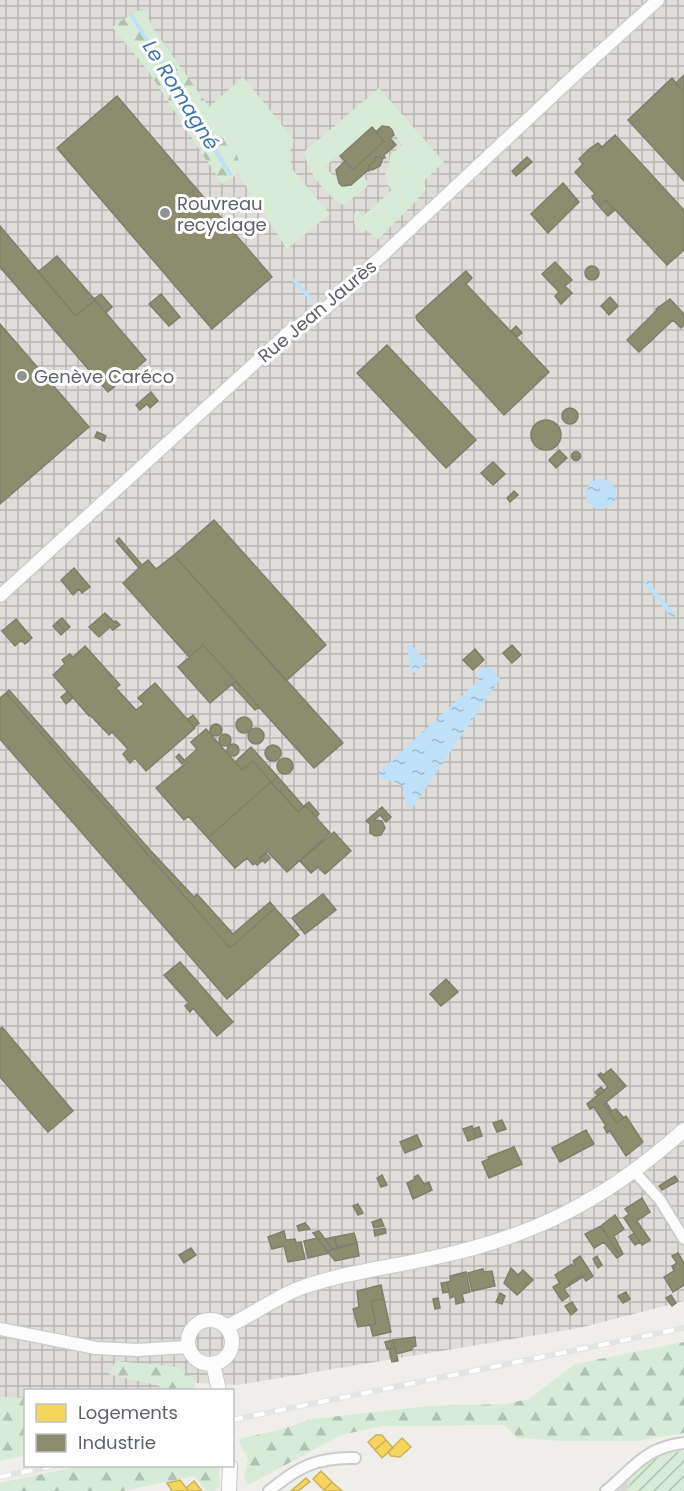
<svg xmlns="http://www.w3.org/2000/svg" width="684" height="1491" font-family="Poppins,sans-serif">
	<defs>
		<pattern id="industrial-grid" width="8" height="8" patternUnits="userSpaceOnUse" patternTransform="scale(1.5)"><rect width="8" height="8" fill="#dfddda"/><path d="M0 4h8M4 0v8" fill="none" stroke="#b8b7b5"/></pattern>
		<pattern id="forest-firs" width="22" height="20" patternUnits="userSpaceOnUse" patternTransform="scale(1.5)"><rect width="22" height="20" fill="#d8ebd6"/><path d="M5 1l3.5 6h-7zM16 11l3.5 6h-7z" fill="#b2c2b1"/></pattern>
		<pattern id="garden-furrows" width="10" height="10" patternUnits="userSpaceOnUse" patternTransform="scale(1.5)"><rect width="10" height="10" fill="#d8ebd6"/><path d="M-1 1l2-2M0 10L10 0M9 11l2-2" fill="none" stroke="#b2c2b1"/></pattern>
		<pattern id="water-ripples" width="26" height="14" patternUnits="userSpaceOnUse" patternTransform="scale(1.5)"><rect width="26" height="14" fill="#bfe0f9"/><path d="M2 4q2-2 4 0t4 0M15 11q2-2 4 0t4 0" fill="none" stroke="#9eb9cd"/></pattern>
	</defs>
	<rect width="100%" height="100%" fill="#efeeea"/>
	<!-- industrial -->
	<path fill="url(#industrial-grid)" d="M0 0H684V1301L579 1328 238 1385 196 1383 193 1378 116 1361 109 1374 158 1385 166 1390H26L25 1398 0 1397Z"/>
	<!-- grass -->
	<path fill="#d8ebd6" d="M243 77 294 140 289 153 292 169 330 214 287 249 238 174 239 161 227 134 213 121 209 107Z
		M379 88 444 162 424 181 426 189 414 203 377 240 367 230 363 233C356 228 353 223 354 214L357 210 363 216 392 190C378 173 390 173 390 155L402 145 391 128 382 126 343 154H339L325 167 344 187 351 185 363 174 368 184 366 188 343 205C329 198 303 168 305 151Z"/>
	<!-- forest -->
	<path fill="url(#forest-firs)" d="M139 9 147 13 152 27 209 107 213 121 227 134 236 152 239 161 238 174 222 184 147 69 112 27Z
		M684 1342V1433L637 1441H565L518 1438 504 1425 383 1426 341 1435 248 1485 244 1478 248 1460 238 1439 279 1430 312 1419 429 1406 504 1404 529 1399 575 1364Z
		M116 1361 179 1367 193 1378 196 1383 193 1390H164L158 1385 109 1374Z
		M0 1397 25 1398 26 1455 0 1461Z
		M81 1466H219L220 1487 213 1491H207L194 1476 123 1491H0V1483Z"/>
	<!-- garden -->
	<path fill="url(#garden-furrows)" d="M684 1451V1491H615C639 1471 650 1454 684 1451Z"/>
	<!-- water -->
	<path fill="url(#water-ripples)" d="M586 494a15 15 0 1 1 30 0a15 15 0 1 1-30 0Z
		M647 580 676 615 672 618 643 582Z
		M409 643 427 661 414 673 410 669 407 645Z
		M483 667 485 668 489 667 500 679 413 807 409 809C398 792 416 785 382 779L378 773 478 681 480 672 479 670Z"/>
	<!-- homes -->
	<path fill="#f6d55c" stroke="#c9b360" stroke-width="1.5" d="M376 1435H382L386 1440 375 1450 368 1442Z
		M402 1438 411 1447 400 1457 391 1456 388 1452Z
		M386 1440 393 1448 382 1458 375 1450Z
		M321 1471 332 1482 324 1490 313 1479Z
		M306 1478 310 1482 307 1484 298 1491H291Z
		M180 1480 186 1488 189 1491H172L167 1483Z
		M194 1481 202 1491H189L186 1488Z
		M332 1482 342 1491H325L324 1490Z"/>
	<!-- industry -->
	<path fill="#8c8c6e" stroke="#7e806c" stroke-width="1.5" d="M684 75V92L676 83Z
		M672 78 684 92V181L628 120Z
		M117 96 272 277 212 329 57 148Z
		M382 126 389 127 392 130 394 135 390 138 396 145 384 155 385 158 376 157 374 162 369 165V171H367L351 185 342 186 339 183 336 170 345 161 353 170 384 141 376 132Z
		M372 127 384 141 353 170 340 156Z
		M615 135 684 210V250L667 265 606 200 599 206 593 199 592 196 595 194 575 172 583 164 579 159 589 149 598 143 602 147Z
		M376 157 383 158 380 166 372 170 368 169 369 165 374 162Z
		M527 157 532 162 516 176 512 171Z
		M563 183 579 202 548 233 531 214Z
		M606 200 615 210 608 216 599 206Z
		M0 226 76 316 95 300 146 360 108 392 0 267Z
		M57 256 95 300 76 316 38 272Z
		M555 262 572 280 565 286 572 293 561 304 555 296 559 292 542 274Z
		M585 273a7 7 0 1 1 14 0a7 7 0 1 1-14 0Z
		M466 271 472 278 466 284 549 372 504 415 417 320 416 316Z
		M101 294 112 307 106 313 94 299Z
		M161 294 180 317 169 326 149 304Z
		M610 297 618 306 609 315 601 306Z
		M670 299 684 314V325L681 328 673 320 639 352 627 340 657 310 656 309Z
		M0 324 89 427 0 504Z
		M516 326 522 333 517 337 511 331Z
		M387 345 476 440 446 468 357 373Z
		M151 392 158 401 150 408 147 404 140 410 136 405Z
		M562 416a8 8 0 1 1 16 0a8 8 0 1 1-16 0Z
		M531 435a15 15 0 1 1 30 0a15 15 0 1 1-30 0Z
		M97 432 106 436 104 441 95 437Z
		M559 450 567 458 556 468 549 460Z
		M571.5 456a4.5 4.5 0 1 1 9 0a4.5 4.5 0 1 1-9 0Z
		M493 462 505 474 493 485 481 473Z
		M514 491 518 495 510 502 507 498Z
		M214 520 326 645 286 681 174 555Z
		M119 538 142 565 148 560 156 569 174 555 343 743 314 768 203 645 189 657 123 583 139 568 116 541Z
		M74 568 90 587 82 593 79 589 73 595 61 580Z
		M105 613 114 622 116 621 120 625 113 630 110 627 99 637 89 627Z
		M62 618 70 627 65 631 57 622Z
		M16 619 32 638 25 644 21 640 15 646 2 631Z
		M57 622 65 631 61 635 53 626Z
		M203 645 236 681 210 703 178 667Z
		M512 645 521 655 512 663 503 653Z
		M85 646 120 685 116 688 136 710 144 704 138 698 155 683 195 728 146 771 135 758 130 763 123 754 128 749 112 732 109 735 90 715 89 716 53 675 65 664 62 660 70 654 73 657Z
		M475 649 484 660 473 670 463 660Z
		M236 681 259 707 255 710 232 685Z
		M9 690 150 850 194 897 197 894 233 934 270 902 275 908 230 948 6 693Z
		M68 691 73 698 66 704 61 697Z
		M6 693 230 948 275 908 299 935 227 999 0 739V698Z
		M193 715 199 723 194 727 188 719Z
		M236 725a8 8 0 1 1 16 0a8 8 0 1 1-16 0Z
		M210 730a6 6 0 1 1 12 0a6 6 0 1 1-12 0Z
		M248 736a8 8 0 1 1 16 0a8 8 0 1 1-16 0Z
		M206 729 242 770 253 761 271 782 208 838 188 816 184 820 156 788 187 762 185 760 197 749 191 742Z
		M219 740a6 6 0 1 1 12 0a6 6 0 1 1-12 0Z
		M227 750a6 6 0 1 1 12 0a6 6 0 1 1-12 0Z
		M265 753a8 8 0 1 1 16 0a8 8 0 1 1-16 0Z
		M251 747 278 777 271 782 253 761 242 770 235 762Z
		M179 754 185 761 182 764 176 757Z
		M277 766a8 8 0 1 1 16 0a8 8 0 1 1-16 0Z
		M278 777 304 807 298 812 271 782Z
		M271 782 298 812 305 805 330 833 287 872 267 851 260 858 263 860 257 865 255 863 253 865 247 858 235 868 208 838Z
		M309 802 319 814 316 817 305 805Z
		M382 807 391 817 386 822 380 815 374 820 382 821 385 828 381 835 375 836 370 833V824L366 821Z
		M334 832 351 851 325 874 318 867 311 873 300 861Z
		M266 853 270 858 265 863 260 858Z
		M323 894 336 910 305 934 292 918Z
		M180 962 233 1022 217 1036 193 1008 190 1012 185 1006 189 1003 164 975Z
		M446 979 458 992 441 1006 430 994Z
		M2 1027 73 1111 48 1132 0 1077V1029Z
		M611 1069 626 1086 604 1104 617 1123 626 1116 643 1142 626 1156 610 1131 607 1133 604 1127 606 1126 594 1107 590 1109 587 1104 608 1087 598 1075 601 1073 603 1075Z
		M601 1087 604 1091 598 1096 595 1092Z
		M606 1102 612 1111 616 1109 624 1118 617 1123 604 1104Z
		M502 1120 506 1129 497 1132 493 1123Z
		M472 1126 476 1138 468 1141 463 1129Z
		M479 1127 482 1136 476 1138 473 1129Z
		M586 1130 594 1144 560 1162 552 1148Z
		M417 1135 422 1146 405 1153 400 1142Z
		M514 1147 522 1164 489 1178 482 1162 489 1159 488 1157Z
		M382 1175 387 1185 381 1187 377 1178Z
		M418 1175 424 1184 429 1182 432 1190 413 1199 407 1183 415 1179 414 1177Z
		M675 1176 678 1181 662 1190 659 1186Z
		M642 1198 650 1212 637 1221 650 1240 642 1245 624 1218 629 1214 625 1209Z
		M358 1204 363 1213 358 1215 353 1206Z
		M615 1215 624 1229 614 1236 623 1254 620 1256 601 1226Z
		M381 1219 384 1226 374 1228 372 1222Z
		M305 1223 310 1229 299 1231 297 1226Z
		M601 1226 620 1256 617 1258 604 1242 594 1248 585 1234Z
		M385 1228 386 1233 375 1236 374 1230Z
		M284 1231 286 1240 295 1239 296 1243 301 1242 305 1259 288 1262 284 1246 272 1249 268 1237Z
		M319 1231 325 1239 333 1250 327 1251 313 1233Z
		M354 1233 357 1243 337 1247 334 1237Z
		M634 1233 640 1242 635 1245 629 1237Z
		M334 1237 337 1249 333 1250 325 1239Z
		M317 1238 329 1253 308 1258 304 1241Z
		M357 1243 359 1256 335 1261 327 1251Z
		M191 1248 196 1255 184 1263 179 1255Z
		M678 1253 684 1263V1285L673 1292 664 1277 674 1271 672 1266 677 1263 672 1256Z
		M580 1256 593 1276 586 1281 582 1275 569 1283 570 1285 564 1289 569 1296 562 1301 553 1287 560 1283 555 1275 572 1264 573 1266 575 1265 573 1261Z
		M597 1256 602 1265 598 1268 593 1259Z
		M511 1268 518 1275 523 1270 533 1280 517 1295 504 1283Z
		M483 1269 484 1272 492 1271 495 1286 472 1291 468 1273Z
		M466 1272 470 1292 462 1294 464 1302 456 1304 455 1296 450 1298 447 1282 451 1281 450 1276Z
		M582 1275 583 1277 570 1285 569 1283Z
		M447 1282 449 1292 443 1293 441 1283Z
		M381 1285 384 1299 371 1301 376 1324 358 1327 353 1309 359 1307 357 1291Z
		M626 1292 630 1299 623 1303 618 1296Z
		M500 1293 505 1296 502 1304 496 1302Z
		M671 1295 676 1303 672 1306 666 1298Z
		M438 1298 440 1308 435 1309 433 1299Z
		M384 1299 391 1332 373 1336 370 1325 376 1324 371 1301Z
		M572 1302 577 1310 571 1315 565 1306Z
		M415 1337 416 1346 412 1347V1350L396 1354 393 1340Z
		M393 1340 395 1348 387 1349 385 1342Z
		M395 1348 398 1361 392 1362 389 1349Z"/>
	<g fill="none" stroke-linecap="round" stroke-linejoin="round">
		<!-- stream -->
		<path stroke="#bfe0f9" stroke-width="4" d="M132 16 230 174
			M294 280 311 299"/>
	</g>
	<!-- building -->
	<path fill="#d6d5d3" stroke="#deddd9" stroke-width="1.5" d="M626 1482 630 1487 625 1491H617Z"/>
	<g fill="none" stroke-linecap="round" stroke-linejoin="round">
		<!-- minor casing -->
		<g stroke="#cbcccc" stroke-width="14">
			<path id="minor" d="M634 1171 660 1200 684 1239
				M269 1491C298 1467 317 1457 355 1458
				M606 1491C635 1467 644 1448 684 1443"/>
		</g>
		<!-- tertiary casing -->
		<g stroke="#cbcccc" stroke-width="15">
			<path id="tertiary" d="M0 596 290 331 325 309 576 74 658 0
				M0 1329 96 1348 137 1350 187 1347"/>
		</g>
		<!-- secondary casing -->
		<g stroke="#cacacb" stroke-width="16">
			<path id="secondary" d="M188 1342a22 22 0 1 1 44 0a22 22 0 1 1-44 0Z
				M226 1327C253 1315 275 1297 303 1287 344 1273 389 1267 432 1258 533 1237 606 1200 684 1130
				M213 1364 219 1390
				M229 1491 230 1466"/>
		</g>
		<!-- minor -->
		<use href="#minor" stroke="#fdfcfc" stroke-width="10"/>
		<!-- tertiary -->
		<use href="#tertiary" stroke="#fdfcfc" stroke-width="12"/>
		<!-- secondary -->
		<use href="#secondary" stroke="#fdfcfc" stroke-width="14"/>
		<!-- rail casing -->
		<g stroke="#e4e4e4" stroke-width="6">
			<path id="rail" d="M232 1420 684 1328
				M0 1477 53 1466"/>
		</g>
		<!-- rail -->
		<use href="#rail" stroke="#fff" stroke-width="4" stroke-dasharray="11" stroke-linecap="butt"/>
	</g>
	<!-- markers -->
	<g fill="#919496" stroke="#fff" stroke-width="2">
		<circle cx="165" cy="213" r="6"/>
		<circle cx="22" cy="376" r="6"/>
	</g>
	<g text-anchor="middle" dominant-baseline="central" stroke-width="6" stroke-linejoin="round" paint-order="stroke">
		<!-- poi labels -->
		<g font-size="18" fill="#5f6368" stroke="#fff" text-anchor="start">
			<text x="177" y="203">Rouvreau<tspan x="177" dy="21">recyclage</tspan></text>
			<text x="34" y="376">Genève Caréco</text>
		</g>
		<!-- street labels -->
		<g font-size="18" fill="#5f6368" stroke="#fff">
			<text transform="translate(317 311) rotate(-40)">Rue Jean Jaurès</text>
		</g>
		<!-- water labels -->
		<g font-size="20" font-style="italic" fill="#4174aa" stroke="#fff">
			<text transform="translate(181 95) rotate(58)">Le Romagné</text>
		</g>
	</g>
	<!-- legend -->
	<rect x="24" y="1389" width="210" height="78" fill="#ffffff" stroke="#bfc1c3" stroke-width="1.5"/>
	<rect x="36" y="1404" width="30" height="18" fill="#f6d55c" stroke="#bfc1c3" stroke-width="1.5"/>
	<text x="78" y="1419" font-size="18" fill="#5f6368">Logements</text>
	<rect x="36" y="1434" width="30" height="18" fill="#8c8c6e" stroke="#bfc1c3" stroke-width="1.5"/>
	<text x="78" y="1449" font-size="18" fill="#5f6368">Industrie</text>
</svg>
